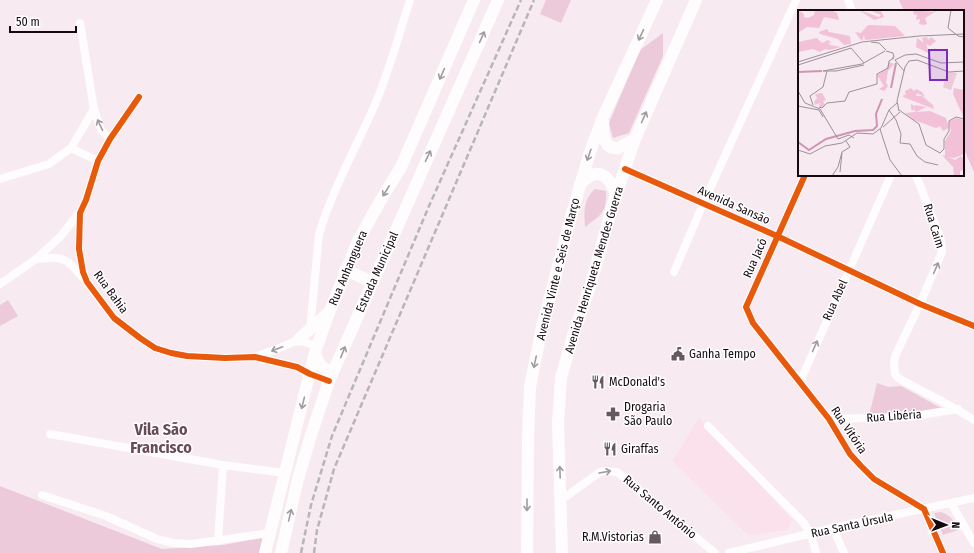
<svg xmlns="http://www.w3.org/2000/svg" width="974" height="553" font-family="'Fira Sans Condensed',sans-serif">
	<rect width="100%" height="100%" fill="#f7eaf0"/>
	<!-- built -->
	<path fill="#fae1ec" d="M699 418 792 520 788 530 748 535 672 461Z"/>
	<!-- green -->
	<path fill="#edcada" d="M546 0H571L561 23 540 14Z
		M663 33V56L629 133 613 138 609 123 640 50Z
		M595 189 606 191C607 213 601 215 585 227 584 212 583 200 595 189Z
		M8 300 18 316 0 326V305Z
		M877 383 888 387 901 386 941 408 906 414 869 416Z
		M0 486 162 549 223 545 265 537 261 553H0Z
		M941 512C951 516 954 520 958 530L943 535 934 513Z"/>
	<!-- forest -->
	<path fill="#f2c0d7" d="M899 0H974V172L963 147V11H904Z"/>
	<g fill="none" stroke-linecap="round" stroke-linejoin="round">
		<!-- minor -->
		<path stroke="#fefcfd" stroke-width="8" d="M848 0 852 11
			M139 97 110 139 98 161 86 200 80 213 79 249 83 272 87 282 114 318 140 338 155 348 171 353 187 356 225 358 255 357 297 367 310 374 329 381
			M94 109 101 130 110 139
			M71 148 98 161
			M625 169 777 236 920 304 974 326
			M805 175 746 307 753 323 829 419 850 454 861 466 874 479 924 509 943 553
			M916 175 941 240 942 252 920 304 896 354 894 362 895 374 898 378C923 392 950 404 974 420
			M0 179 49 164 71 148 94 109 80 23
			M36 259C63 256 66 257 83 278
			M674 272 703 204 796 0
			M0 284 36 259 60 237 79 213
			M310 330 319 234C333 188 357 146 376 102 390 69 399 34 410 0
			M255 357 282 347 298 340 317 346
			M800 382 891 175
			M829 419 909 417 958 409
			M708 426 803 522 811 534 816 553
			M50 434 223 465 285 473
			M42 495 106 516 157 539 173 543 191 544 270 533
			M561 500 600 472 605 471 617 472 715 553
			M951 503 974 543
			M833 528 844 553
			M218 541 223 465
			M729 553 833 528 974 498"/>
		<!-- primary -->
		<path stroke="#fefcfd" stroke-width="12" d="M603 122C603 132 603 150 618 148L635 139
			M580 184C583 181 587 178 590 176 605 168 613 185 616 196
			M345 270 366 279
			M298 340 328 313
			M315 352C318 364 322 369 333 372
			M265 553 315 352 329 313 358 241 379 203 401 167 474 0
			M281 553 298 479 311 435 329 381 498 0
			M527 553 528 440 530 387 542 327 572 213 590 152 603 117 657 0
			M562 553 558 423 561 378 574 332 591 284 612 207 635 139 696 0"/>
		<!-- rail -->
		<path stroke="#b8b5b7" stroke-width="2.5" stroke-dasharray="6 3" stroke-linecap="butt" d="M301 553 311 505 332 436 429 206 521 0
			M314 553 317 530 334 469 534 0"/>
		<!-- cycleway casing -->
		<g stroke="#fff" stroke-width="8">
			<path id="cycleway" d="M139 97 110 139 98 161 86 200 80 213 79 249 83 272 87 282 114 318 140 338 155 348 171 353 187 356 225 358 255 357 297 367 310 374 329 381
				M625 169 777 236 920 304 974 326
				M805 175 746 307 753 323 829 419 850 454 861 466 874 479 924 509 943 553"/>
		</g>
		<!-- cycleway -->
		<use href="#cycleway" stroke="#e8590c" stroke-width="6"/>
	</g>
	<!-- one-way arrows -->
	<defs><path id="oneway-shaft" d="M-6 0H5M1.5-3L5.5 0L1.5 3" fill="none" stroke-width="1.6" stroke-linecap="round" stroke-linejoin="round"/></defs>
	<g stroke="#a19b9e">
		<use href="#oneway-shaft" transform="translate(641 35) rotate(115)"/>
		<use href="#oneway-shaft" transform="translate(482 37) rotate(-66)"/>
		<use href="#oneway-shaft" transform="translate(442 74) rotate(114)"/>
		<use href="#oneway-shaft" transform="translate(644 117) rotate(-66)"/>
		<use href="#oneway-shaft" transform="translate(100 125) rotate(-116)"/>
		<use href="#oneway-shaft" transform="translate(589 155) rotate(109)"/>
		<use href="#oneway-shaft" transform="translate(428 156) rotate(-65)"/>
		<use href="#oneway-shaft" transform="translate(386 191) rotate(122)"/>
		<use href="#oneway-shaft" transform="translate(936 268) rotate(-66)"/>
		<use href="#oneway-shaft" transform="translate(815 346) rotate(-66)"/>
		<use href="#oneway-shaft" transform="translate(277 349) rotate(159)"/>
		<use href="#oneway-shaft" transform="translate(343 352) rotate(-68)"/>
		<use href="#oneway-shaft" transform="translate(535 362) rotate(102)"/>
		<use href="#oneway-shaft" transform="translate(303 403) rotate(104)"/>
		<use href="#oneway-shaft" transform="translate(560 472) rotate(-92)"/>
		<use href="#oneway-shaft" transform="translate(605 472) rotate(-10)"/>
		<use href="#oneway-shaft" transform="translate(527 505) rotate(90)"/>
		<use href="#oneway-shaft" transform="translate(290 515) rotate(-77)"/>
	</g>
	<!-- icons -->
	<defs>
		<g id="civic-bare" transform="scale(1.08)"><path d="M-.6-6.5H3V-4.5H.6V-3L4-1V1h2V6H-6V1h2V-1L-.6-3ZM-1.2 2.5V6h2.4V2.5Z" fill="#65585e" stroke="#fff" stroke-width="2.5" paint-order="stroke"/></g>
		<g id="restaurant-bare" transform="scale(1.08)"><path d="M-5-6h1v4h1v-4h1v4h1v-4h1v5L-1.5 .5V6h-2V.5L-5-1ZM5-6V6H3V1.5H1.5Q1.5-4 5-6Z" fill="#65585e" stroke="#fff" stroke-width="2.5" paint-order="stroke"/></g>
		<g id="pharmacy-bare" transform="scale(1.08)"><path d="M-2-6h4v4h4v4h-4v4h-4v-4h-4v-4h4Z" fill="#65585e" stroke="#fff" stroke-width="2.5" paint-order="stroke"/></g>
		<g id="shop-bare" transform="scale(1.08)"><path d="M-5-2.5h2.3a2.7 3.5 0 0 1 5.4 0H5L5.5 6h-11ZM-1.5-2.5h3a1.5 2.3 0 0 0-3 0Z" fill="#65585e" stroke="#fff" stroke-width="2.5" paint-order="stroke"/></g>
	</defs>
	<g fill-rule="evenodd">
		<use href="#civic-bare" x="678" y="354"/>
		<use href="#restaurant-bare" x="598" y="382"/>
		<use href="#pharmacy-bare" x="613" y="414"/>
		<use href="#restaurant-bare" x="610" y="449"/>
		<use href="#shop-bare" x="655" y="537"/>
	</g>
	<g text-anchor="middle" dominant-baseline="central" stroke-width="3" stroke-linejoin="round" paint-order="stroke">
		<!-- street labels -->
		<g font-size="12" fill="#160a10" stroke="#fff">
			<text transform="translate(734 205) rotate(24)">Avenida Sansão</text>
			<text transform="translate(934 226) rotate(73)">Rua Caim</text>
			<text transform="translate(755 258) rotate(-66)">Rua Jacó</text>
			<text transform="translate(348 268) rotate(-67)">Rua Anhanguera</text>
			<text transform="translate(558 269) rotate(-76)">Avenida Vinte e Seis de Março</text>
			<text transform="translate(594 270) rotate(-73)">Avenida Henriqueta Mendes Guerra</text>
			<text transform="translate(377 272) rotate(-66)">Estrada Municipal</text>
			<text transform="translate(111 292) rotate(54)">Rua Bahia</text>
			<text transform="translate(835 300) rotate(-66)">Rua Abel</text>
			<text transform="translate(894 416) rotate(-4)">Rua Libéria</text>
			<text transform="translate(849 430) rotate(56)">Rua Vitória</text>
			<text transform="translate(660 507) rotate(40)">Rua Santo Antônio</text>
			<text transform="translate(852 525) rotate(-12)">Rua Santa Úrsula</text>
		</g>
		<!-- poi labels -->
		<g font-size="12" fill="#160a10" stroke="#fff" text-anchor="start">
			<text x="689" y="354">Ganha Tempo</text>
			<text x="609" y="382">McDonald's</text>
			<text x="624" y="407">Drogaria<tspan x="624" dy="14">São Paulo</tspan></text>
			<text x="621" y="449">Giraffas</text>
			<text x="644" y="537" text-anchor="end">R.M.Vistorias</text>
		</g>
		<!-- district labels -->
		<g font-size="16" font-weight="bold" fill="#694a58" stroke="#fff">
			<text x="161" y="429">Vila São<tspan x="161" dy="18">Francisco</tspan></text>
		</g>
	</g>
	<!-- overview -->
	<g transform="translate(798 10)">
		<rect width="166" height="166" fill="#f7eaf0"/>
		<path d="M149 62 159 63 153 80 145 77Z" fill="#edcada"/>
		<path d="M0 0 6 4V7L10 8 16 5 17 0H33L39 3 41 10 26 7 21 18 9 17 1 22ZM61 0 81 7 83 5 71 0 83 1 86 7 76 10ZM115 0 135 2 140 0 127 8 129 14 126 15 121 14 122 9 118 10 119 4 116 5ZM70 15 97 16 107 26 67 30 66 25 64 31 57 22 63 23ZM29 19 31 22 52 26 53 34 46 35 40 29 22 24 21 22ZM129 27 130 30 133 27 138 31 132 36 128 34 130 40 139 38 130 43 118 37 119 28 126 33 124 28ZM19 28 24 33 30 30 34 33 30 32 32 35 43 37 31 40 27 39 22 42 15 39 0 42V32ZM91 52 96 54 90 61 88 73 90 76 86 81 81 79 86 76 79 65 88 59ZM113 78 116 81 118 79 124 82 127 87 119 83 118 86H124L135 95 136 99 105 87 106 84 108 86 107 81ZM156 78 166 80V108L155 84ZM24 83 28 90 25 91 27 95 24 98 21 96 22 93 17 95 16 92 19 88 17 84ZM113 94 118 97 116 95 128 97 118 102 132 101 148 108 151 118 145 121 142 116 138 118 116 110 107 103 117 102 116 97V101L113 99ZM158 108 166 110V144L156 148 150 147 157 150 163 146 166 149V160L162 161V166H156L155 157 144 145 147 146V131L153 121 151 112Z" fill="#f2c0d7"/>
		<path fill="none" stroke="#ce96b2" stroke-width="2" d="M0 62 24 61M93 78 98 53M0 132 11 140 28 129 57 121 75 120 79 116 78 104 84 89"/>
		<path fill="none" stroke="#9d9096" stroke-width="1" d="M153 0 150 18 160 26 166 27M73 32 81 33 88 40M88 41 95 43 96 47 94 48M97 50 107 45 118 44 143 53 166 52M97 50 106 61M0 52 64 32 121 26 166 24M0 55 53 38 66 53M66 55 38 61H25L64 54 87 41M0 81 7 93 22 99 40 129 51 125 56 128M51 82 79 74V64L90 58 91 51 96 48M15 95 12 86 25 77 29 61M0 96 21 100 25 107M21 97 24 98 29 93 47 91 51 82M91 100 98 110 103 124 102 133 112 134 119 146 127 152 140 155M101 100 121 114 128 135 142 143 146 139V129L151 121V111L158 107 166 109M101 101 99 91 107 57 111 51 119 50 151 62 166 61M85 117 102 102M82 119 92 150 104 166M0 140 12 144 27 136 44 133 59 123 75 124 83 118 91 100 99 93M42 162 44 143M34 166 40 157 44 142 52 137 48 131"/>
		<path fill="#7b2cbf" fill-opacity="0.15" stroke="#7b2cbf" stroke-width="2" d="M131 40H149V70H132Z"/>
		<rect width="166" height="166" fill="none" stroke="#160a10" stroke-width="2"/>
	</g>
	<!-- north arrow -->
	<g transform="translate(946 525) rotate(91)" stroke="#ffffff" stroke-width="3" paint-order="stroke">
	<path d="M0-3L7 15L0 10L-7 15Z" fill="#160a10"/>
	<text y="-6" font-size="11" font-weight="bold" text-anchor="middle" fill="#160a10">N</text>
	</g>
	<!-- scale -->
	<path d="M10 26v6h66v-6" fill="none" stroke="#160a10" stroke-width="2"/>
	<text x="16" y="26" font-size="12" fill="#160a10" stroke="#ffffff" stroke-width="3" paint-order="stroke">50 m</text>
</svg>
